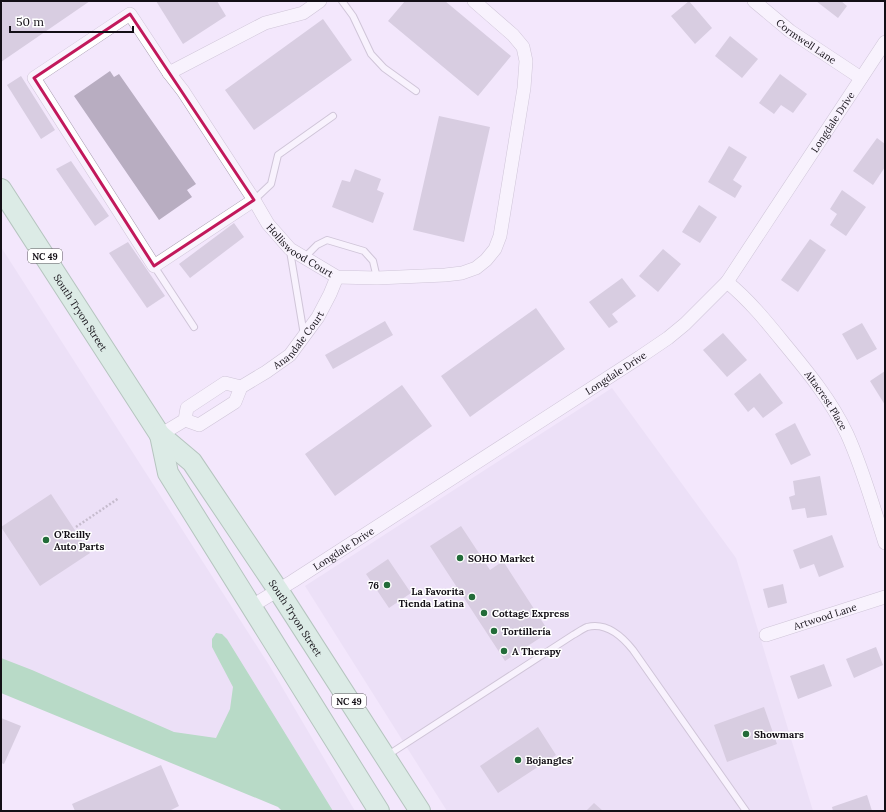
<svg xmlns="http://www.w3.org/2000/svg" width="886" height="812" font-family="Lora,serif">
	<rect width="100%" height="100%" fill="#f3e7fc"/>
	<!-- built -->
	<path fill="#e5d7f1" d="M1 247 269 665 355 811H308L1 685Z
		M612 388 736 558 813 811H447L305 586Z"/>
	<!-- forest -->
	<path fill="#72c987" d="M216 633 222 634 227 639 333 811H282L278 807 1 693V658L32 670 174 732 216 738 230 709 233 687 212 647V639Z"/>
	<!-- building -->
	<path fill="#b8adc1" d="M5 1H90L1 62V4Z
		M156 1H217L226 16 183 44Z
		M405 1H445L511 56 478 96 388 21Z
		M689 1 712 28 695 44 671 16Z
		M816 1H841L847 6 838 18Z
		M323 19 352 60 254 130 225 90Z
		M730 36 758 59 742 78 715 56Z
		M110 71 114 77 119 74 196 184 187 190 192 197 159 220 74 96Z
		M780 74 807 94 793 113 781 105 774 114 759 103Z
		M21 76 55 130 41 139 7 85Z
		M439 116 490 127 464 242 413 230Z
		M877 138 885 144V167L873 185 853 171Z
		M729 146 747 157 733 180 742 186 735 198 708 182Z
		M71 161 109 216 95 226 56 169Z
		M355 169 381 179 377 190 384 193 373 223 332 207 342 180 350 182Z
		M842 190 866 207 846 236 830 225 837 214 830 209Z
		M699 205 717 217 700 243 682 232Z
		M234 223 244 237 190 278 179 264Z
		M810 239 826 250 798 292 781 280Z
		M128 242 165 296 147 308 109 253Z
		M663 249 681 264 658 292 639 276Z
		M622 278 636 296 612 314 618 322 609 328 589 302Z
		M536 308 565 349 470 417 441 376Z
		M385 321 393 335 333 369 325 355Z
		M862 323 877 349 857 360 842 334Z
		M723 333 747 360 727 377 703 350Z
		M885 371V405L870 381Z
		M760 373 783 403 763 418 754 407 748 412 734 394Z
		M402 385 432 426 335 496 305 454Z
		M795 423 811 455 791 465 775 434Z
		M820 476 827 515 807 518 805 508 792 510 789 497 795 495 793 481Z
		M51 494 90 553 40 586 1 527Z
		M461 526 490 570 503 561 549 632 505 661 430 546Z
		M832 535 844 567 819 577 814 564 800 569 793 550Z
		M388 559 411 593 389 608 366 574Z
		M783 584 787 603 768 608 763 589Z
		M876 647 883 665 854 678 846 659Z
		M824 664 832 686 798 699 790 676Z
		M764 707 777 744 727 762 714 725Z
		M1 718 21 726 4 764 1 763Z
		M538 727 556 755 498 793 480 766Z
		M161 765 179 806 169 811H75L72 804Z
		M867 795 872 811H833L832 807Z
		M594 803 603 811H586Z"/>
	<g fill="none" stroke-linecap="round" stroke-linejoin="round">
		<!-- lane casing -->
		<g stroke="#a69bae" stroke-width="8">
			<path id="lane" d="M342 1 353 16 371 54 384 68 416 91
				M254 200 271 184 278 155 333 116
				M290 251 304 335
				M304 258 317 245 327 240 364 251 373 261 377 278
				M154 266 194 327
				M388 755 573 635C577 633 582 629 587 627 606 622 622 636 633 650L746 811"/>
		</g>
		<!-- street casing -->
		<g stroke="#a69bae" stroke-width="14">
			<g id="street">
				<path id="s1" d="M320 1 303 13 265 23 169 73 183 91 254 200 268 224 290 249 337 277 377 278 445 275 462 273 476 268 486 260 495 249 500 236 524 88 526 61 523 47 513 35 474 1"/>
				<path id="s2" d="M754 1 790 31 861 78"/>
				<path d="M169 73 130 14 34 78 154 266 254 200"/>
				<path id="s3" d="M727 282C749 300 766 321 783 342 807 371 831 400 847 434 863 469 873 506 885 543"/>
				<path id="s4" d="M185 420 199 425 235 402 241 387 266 372 290 355 318 317 330 294 337 277"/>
				<path d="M160 435 185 420 187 408 225 383 241 387"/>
				<path id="s5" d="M252 606 293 581 640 357 668 338 685 324 727 282 885 42"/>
				<path id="s6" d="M766 635 885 597"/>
			</g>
		</g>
		<!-- primary casing -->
		<g stroke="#6b9a76" stroke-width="22">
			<g id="primary">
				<path id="s7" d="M1 189 160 435 192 462 278 590 420 811"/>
				<path d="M160 435 168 473 379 811"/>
			</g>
		</g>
		<!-- path -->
		<path stroke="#918897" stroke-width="2.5" stroke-dasharray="2 2" stroke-linecap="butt" d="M76 527 119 498"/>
		<!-- lane -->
		<use href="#lane" stroke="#fff" stroke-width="6"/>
		<!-- street -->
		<use href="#street" stroke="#fff" stroke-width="13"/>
		<!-- primary -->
		<use href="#primary" stroke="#c2efcc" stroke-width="20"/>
	</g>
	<!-- marked area -->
	<path d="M0 0H886V812H0ZM130 14 254 200 154 266 34 78Z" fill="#f3e7fc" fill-opacity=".55" fill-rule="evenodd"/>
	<path fill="none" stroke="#c2185b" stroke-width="3" stroke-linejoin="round" d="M130 14 254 200 154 266 34 78Z"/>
	<!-- markers -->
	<g fill="#236c39" stroke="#fff" stroke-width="1.5">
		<circle cx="46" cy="540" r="4"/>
		<circle cx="460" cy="558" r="4"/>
		<circle cx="387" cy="585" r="4"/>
		<circle cx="472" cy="597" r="4"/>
		<circle cx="484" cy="613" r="4"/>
		<circle cx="494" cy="631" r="4"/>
		<circle cx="504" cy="651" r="4"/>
		<circle cx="746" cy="734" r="4"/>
		<circle cx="518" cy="760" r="4"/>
	</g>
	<g text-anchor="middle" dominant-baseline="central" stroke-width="3" stroke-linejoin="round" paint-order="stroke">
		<!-- shield labels -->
		<g fill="#fff" stroke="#5a575c" stroke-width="1">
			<rect x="28" y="249" width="34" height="14" rx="3"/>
			<rect x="332" y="694" width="34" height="14" rx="3"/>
		</g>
		<g font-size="9" font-weight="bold" fill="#130f16">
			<text x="45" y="256">NC 49</text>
			<text x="349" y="701">NC 49</text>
		</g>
		<!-- street labels -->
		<g font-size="10" fill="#130f16" stroke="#fff">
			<text stroke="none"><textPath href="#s2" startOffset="66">Cormwell Lane</textPath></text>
			<text stroke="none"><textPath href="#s5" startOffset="768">Longdale Drive</textPath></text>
			<text stroke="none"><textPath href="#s1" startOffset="391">Holliswood Court</textPath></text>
			<text stroke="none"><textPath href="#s7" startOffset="147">South Tryon Street</textPath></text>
			<text stroke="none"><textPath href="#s4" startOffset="149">Anandale Court</textPath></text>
			<text stroke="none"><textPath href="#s5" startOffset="432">Longdale Drive</textPath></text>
			<text stroke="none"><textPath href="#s3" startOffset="155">Altacrest Place</textPath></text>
			<text stroke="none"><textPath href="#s5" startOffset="108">Longdale Drive</textPath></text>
			<text stroke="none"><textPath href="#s6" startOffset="62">Artwood Lane</textPath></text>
			<text stroke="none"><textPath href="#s7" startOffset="522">South Tryon Street</textPath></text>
		</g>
		<!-- poi labels -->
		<g font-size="10" font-weight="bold" fill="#130f16" stroke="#fff" text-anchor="start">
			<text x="54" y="534">O'Reilly<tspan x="54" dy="12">Auto Parts</tspan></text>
			<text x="468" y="558">SOHO Market</text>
			<text x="379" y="585" text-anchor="end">76</text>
			<text x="464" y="591" text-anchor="end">La Favorita<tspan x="464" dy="12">Tienda Latina</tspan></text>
			<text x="492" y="613">Cottage Express</text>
			<text x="502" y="631">Tortillería</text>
			<text x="512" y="651">A Therapy</text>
			<text x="754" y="734">Showmars</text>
			<text x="526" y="760">Bojangles'</text>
		</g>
	</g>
	<!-- border -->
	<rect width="886" height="812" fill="none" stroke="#130f16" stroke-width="4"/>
	<!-- scale -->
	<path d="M10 26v6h123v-6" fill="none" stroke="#130f16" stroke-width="2"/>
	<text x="16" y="26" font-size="12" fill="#130f16" stroke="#ffffff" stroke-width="3" paint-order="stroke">50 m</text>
</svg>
